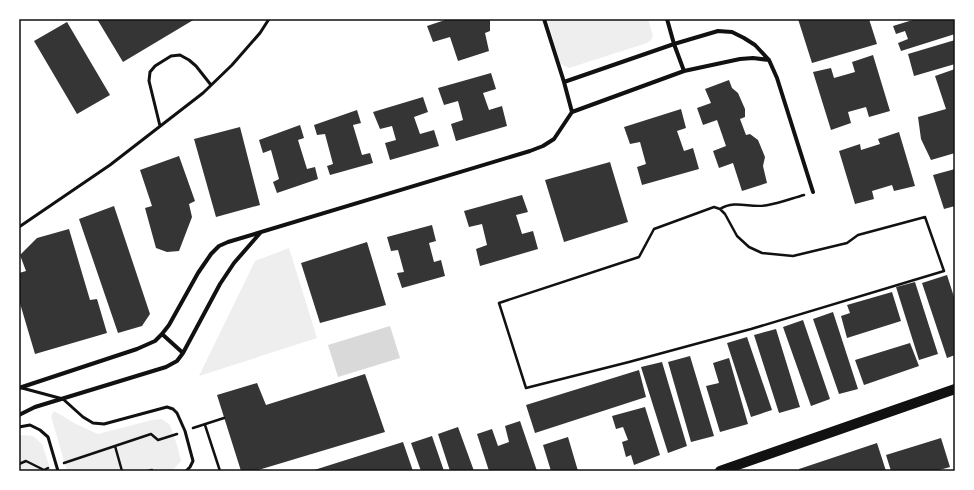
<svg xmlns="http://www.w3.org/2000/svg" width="974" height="490" font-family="Commissioner,sans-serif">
	<rect width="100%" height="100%" fill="#fff"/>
	<!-- green -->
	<path fill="#eee" d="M547 19H648L653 36 651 40 647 43 569 68 564 66 560 63Z
		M289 248 317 338 199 376 255 261Z
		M54 411 76 424 98 434 152 420 162 419 170 425 177 445 181 461 174 469 168 471H67L51 416Z
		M22 435 33 436 42 444 51 471H19V436Z"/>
	<!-- water -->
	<path fill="#d9d9d9" d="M390 326 400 358 338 377 328 345Z"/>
	<!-- building -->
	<path fill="#353535" d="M97 19H195L123 62Z
		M445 19H490V31L485 33 489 51 458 61 450 37 433 42 427 26 445 20Z
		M798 19H869L877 44 812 63Z
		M916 19H955V34L901 51 898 43 908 39 905 31 896 34 893 26Z
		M67 22 110 95 77 114 34 41Z
		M955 40V64L914 76 908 54Z
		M873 55 890 111 869 117 866 107 848 112 851 123 831 130 813 72 831 68 834 78 855 72 852 62Z
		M955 69V153L931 160 921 139 918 117 946 109 935 76Z
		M491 73 496 89 483 93 489 110 502 106 507 126 456 141 451 124 463 120 458 101 444 105 438 88Z
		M729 80 732 88 738 93 745 109V117L740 119 746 135 750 134 758 140 765 157 763 166 767 183 742 191 733 163 719 168 713 151 726 146 717 120 703 125 697 108 711 103 705 89Z
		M423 97 428 112 414 117 420 134 434 130 439 146 390 160 385 143 396 140 392 126 380 129 373 112Z
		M681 109 686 128 677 131 684 151 693 148 699 169 642 185 637 167 646 164 640 142 630 144 624 127Z
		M357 110 361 123 353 125 362 155 370 153 373 163 330 175 327 166 333 164 325 134 317 135 314 125Z
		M300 125 304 138 298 140 307 169 315 167 318 179 277 193 273 182 279 179 271 150 263 153 259 140Z
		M240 127 260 205 216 217 194 139Z
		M899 132 915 186 894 191 892 185 872 191 874 199 855 204 839 151 860 144 861 150 880 144 878 139Z
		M179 156 195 201 189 204 192 217 179 251 167 252 156 248 145 208 152 206 140 170Z
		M610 162 628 222 564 242 545 180Z
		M955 169V206L944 209 933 175Z
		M522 195 528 212 516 215 522 234 533 231 538 249 480 266 476 249 487 245 482 224 469 227 464 211Z
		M114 206 150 314 142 326 118 333 79 219Z
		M432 225 436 241 429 243 434 262 441 260 445 276 402 288 397 273 404 272 398 250 391 251 387 237Z
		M69 229 90 300 97 299 107 333 35 354 19 300V273L26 271 20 255 37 238Z
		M367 242 386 305 320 323 301 263Z
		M947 275 955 300V355L947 358 922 283Z
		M915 282 938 354 919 360 896 287Z
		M892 292 901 321 847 338 841 316 850 313 847 305Z
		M833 312 858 389 839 394 813 319Z
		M803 320 830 399 811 406 783 327Z
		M776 329 800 407 779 413 754 335Z
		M747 337 772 410 751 417 727 343Z
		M910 343 919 366 864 385 855 360Z
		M690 356 714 436 691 442 668 362Z
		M729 358 748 424 720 432 706 386 719 383 713 363Z
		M662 362 687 446 668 453 641 367Z
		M639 370 646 397 535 433 526 405Z
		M365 374 385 432 255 471H241L217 395 257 383 266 405Z
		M645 407 660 455 634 465 631 455 626 457 622 442 628 440 623 427 616 429 612 416Z
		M520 421 537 471H489L477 434 492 429 498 446 509 442 505 426Z
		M458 427 474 471H450L438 434Z
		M432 436 444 471H421L411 443Z
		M568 437 578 471H551L543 445Z
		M941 438 950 467 936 471H891L886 455Z
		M403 442 413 471H311Z
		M877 443 886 471H799V469Z"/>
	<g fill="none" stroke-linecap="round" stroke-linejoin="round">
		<!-- path -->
		<path stroke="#111" stroke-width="2.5" d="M714 207 720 209 725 214 737 236 749 247 762 253 793 256 847 243 858 235 925 217 944 271 751 329 629 362 526 388 499 303 639 257 654 229Z
			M720 209C736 199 751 209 768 205 780 203 793 198 804 195
			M205 425 220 471
			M193 428 224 418
			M115 446 122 471
			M64 463 151 434 158 440 177 434
			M19 464 26 461 44 470 48 468
			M148 471 152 470V471"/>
		<!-- service -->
		<path stroke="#111" stroke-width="3" d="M160 126 149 81 150 72 155 66 171 56 180 55 189 60 196 66 211 85
			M19 227 110 165 203 93 232 65 260 33 269 19
			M22 388 63 399 83 417 93 423 104 424 167 407 173 409 177 413 185 431 193 461 190 467 186 471
			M19 427 30 425 40 430 48 437 58 471"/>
		<!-- minor -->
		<path stroke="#111" stroke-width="4" d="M544 19 564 82 572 112
			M667 19 674 44 684 71
			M564 82 674 44 718 31 732 32 744 38 755 45 769 60 777 78 813 192
			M162 334 183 353
			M19 388 137 349 155 341 162 334 169 325 198 273 211 254 219 246 228 242 530 151 543 146 554 139 572 112 684 71 740 59 753 58 769 60
			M19 415 35 407 166 367 177 361 183 353 220 284 234 263 261 232"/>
		<!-- primary -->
		<path stroke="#111" stroke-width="10" d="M720 471 955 389"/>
	</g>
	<!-- border -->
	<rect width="974" height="490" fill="none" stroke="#ffffff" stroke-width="40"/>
	<rect x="20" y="20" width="934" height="450" fill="none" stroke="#111" stroke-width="1.5"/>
</svg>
